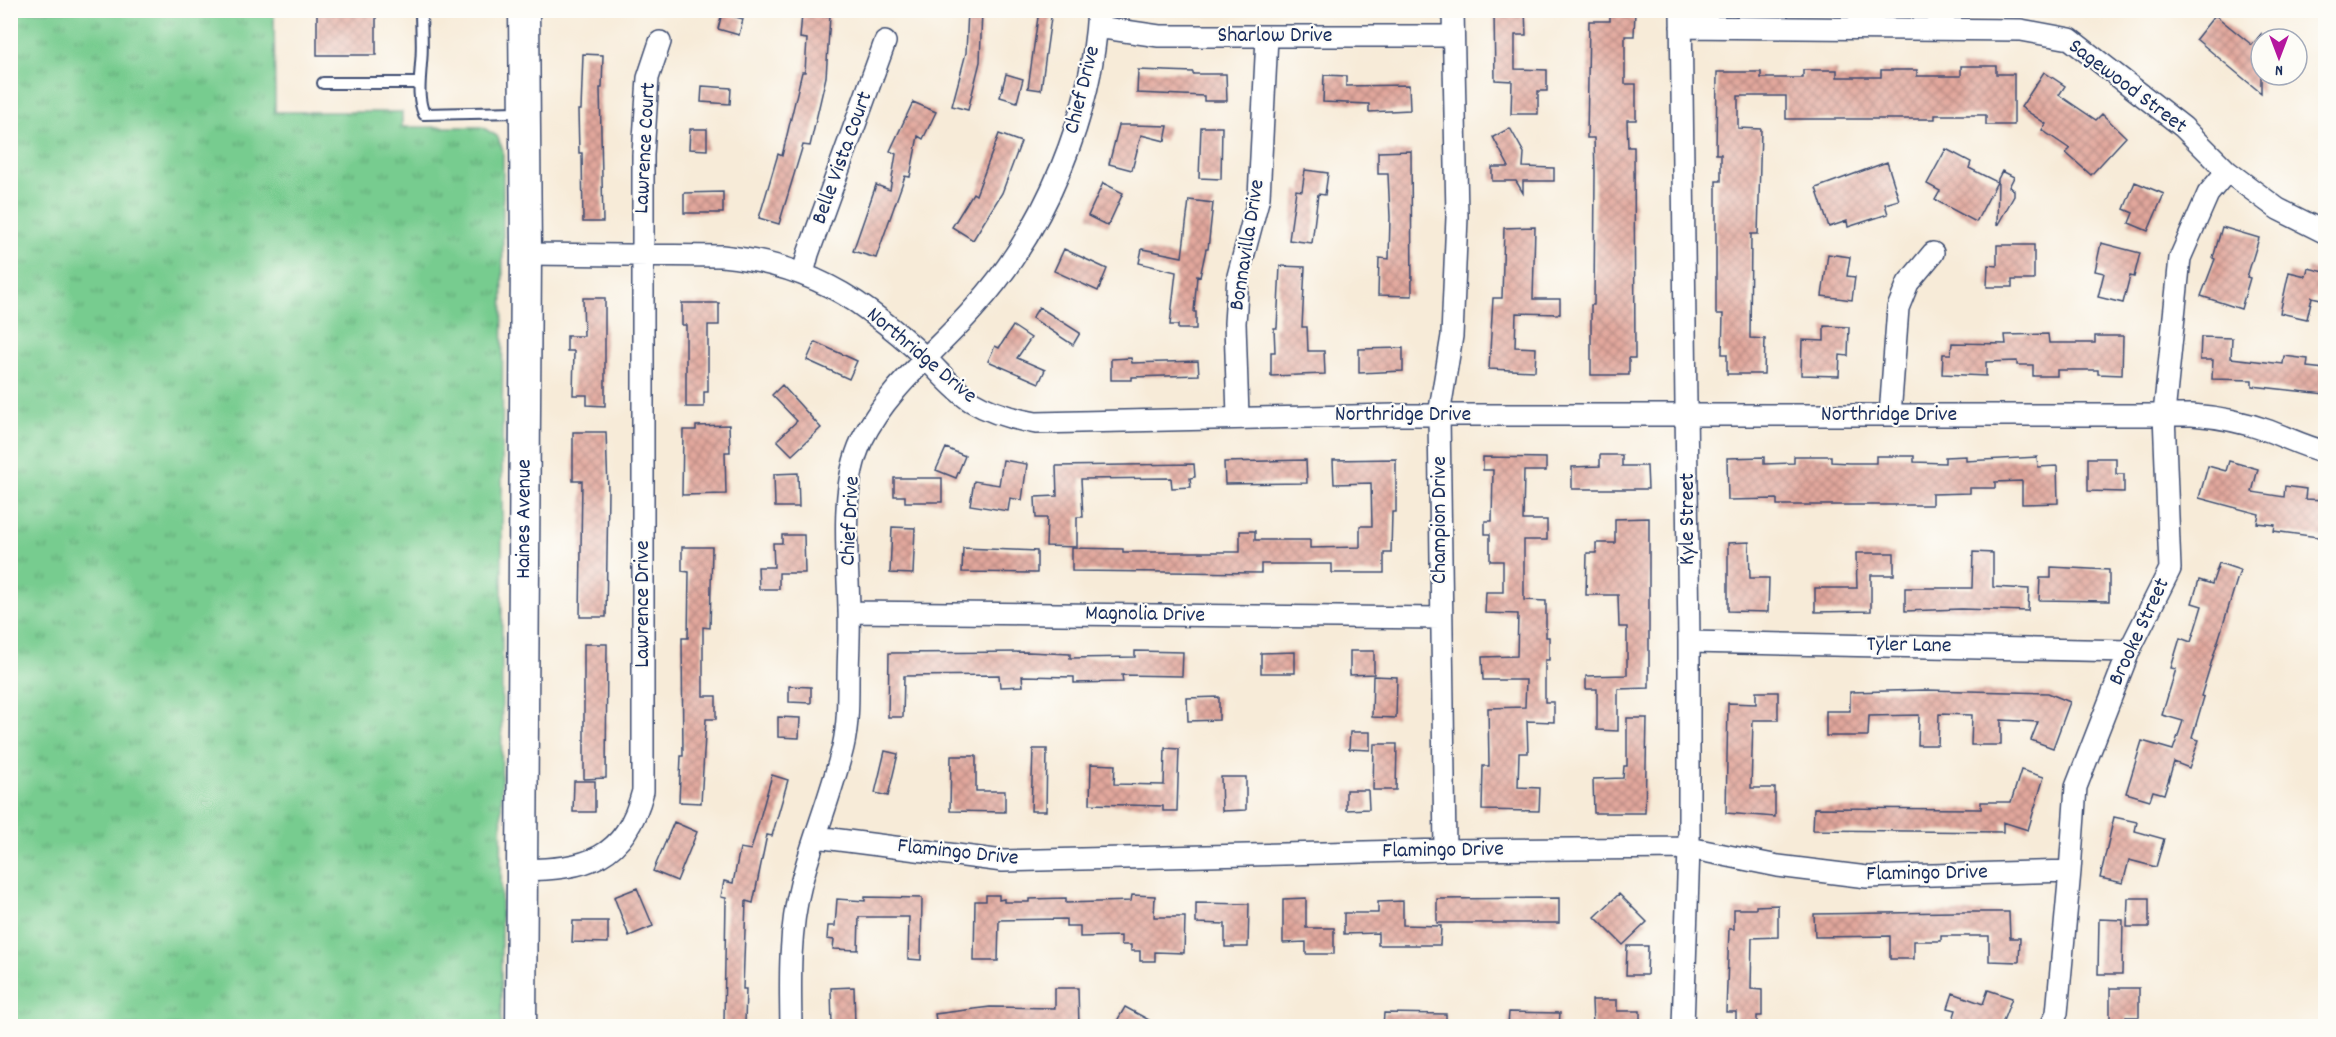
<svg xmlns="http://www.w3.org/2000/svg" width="2336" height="1037" font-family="Dekko,sans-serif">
	<defs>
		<pattern id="grass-tufts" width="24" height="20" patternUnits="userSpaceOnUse" patternTransform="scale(1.5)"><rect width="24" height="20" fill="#77cc8f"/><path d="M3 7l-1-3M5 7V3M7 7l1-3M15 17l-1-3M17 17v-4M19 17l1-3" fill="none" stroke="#61a678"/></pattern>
		<pattern id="building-cross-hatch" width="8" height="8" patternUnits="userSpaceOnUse" patternTransform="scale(1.5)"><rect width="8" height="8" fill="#e2a79c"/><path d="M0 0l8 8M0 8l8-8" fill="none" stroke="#b68882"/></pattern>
	</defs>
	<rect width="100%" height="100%" fill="#fdfcf7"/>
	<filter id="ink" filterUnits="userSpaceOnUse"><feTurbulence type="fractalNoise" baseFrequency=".0167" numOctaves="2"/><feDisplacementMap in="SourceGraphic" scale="12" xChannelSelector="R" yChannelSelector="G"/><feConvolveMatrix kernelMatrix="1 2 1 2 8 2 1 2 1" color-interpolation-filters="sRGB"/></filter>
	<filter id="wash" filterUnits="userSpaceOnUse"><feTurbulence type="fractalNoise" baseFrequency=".008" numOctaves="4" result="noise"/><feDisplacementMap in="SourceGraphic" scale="24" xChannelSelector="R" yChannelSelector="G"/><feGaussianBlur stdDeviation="1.35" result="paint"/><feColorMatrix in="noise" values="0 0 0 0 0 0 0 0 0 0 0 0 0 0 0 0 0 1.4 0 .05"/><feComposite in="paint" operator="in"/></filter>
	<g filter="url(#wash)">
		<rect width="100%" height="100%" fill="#f7ebd8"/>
		<!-- grass -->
		<path fill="url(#grass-tufts)" stroke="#497e76" stroke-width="1.5" d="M10 11H274L275 112H402V127H482L497 136 503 150 501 1026H11Z"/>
		<g id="blocks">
			<!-- building -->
			<path fill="url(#building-cross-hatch)" d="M317 10H376V55H317Z
				M968 10H982L980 62 968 110 952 106 966 53Z
				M1039 10H1052L1041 90 1028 88Z
				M1501 10H1525L1526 35H1515V69L1547 70V91H1538V114H1511L1512 81 1495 80 1494 12Z
				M1610 10H1635L1634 36H1625V84H1636V120H1627L1628 147H1634L1635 358H1629V375H1591V305H1594L1595 172 1594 138H1587L1589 21H1610Z
				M722 13 743 19 739 35 718 29Z
				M802 14 830 16 826 77 810 146 803 145 779 224 759 218 778 154 782 156 802 72H805L807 39 800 38Z
				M2215 15 2252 45 2261 34V54L2255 62 2261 67V93L2196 39Z
				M583 54 603 55 602 88H600L603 222H583L582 153H579L578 110H581Z
				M1961 66H1996V74H2014V125H1986V115H1935V119H1786V96H1738V128L1761 129 1758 234H1751L1750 338 1765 339 1764 374H1727V354H1722L1723 314H1716V181H1721V154H1716L1717 72H1761V78H1803V70H1837V77H1881V70H1917V76H1961Z
				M1138 70 1193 72V74H1226L1227 101H1204V96L1137 93Z
				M2044 72 2065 86 2059 95 2096 120 2102 114 2126 137 2091 175 2066 153 2070 149 2042 130 2046 124 2021 107Z
				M1006 74 1023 79 1017 102 1000 97Z
				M1324 75 1346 76V86L1409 85 1410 110 1369 112V104L1323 102Z
				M702 86 731 88 730 104 701 102Z
				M913 102 936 112 923 139 918 136 910 177 905 176 876 258 853 251 876 185 890 190 896 154 890 151Z
				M1119 125H1132L1168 126 1165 141 1141 135 1132 170 1109 164Z
				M1201 127H1222L1221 179 1199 178Z
				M1510 128 1524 153 1523 167 1554 168V181H1523V193L1516 181H1492V167H1509L1493 137Z
				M690 129H707V150L689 149Z
				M999 134 1021 142 1002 193 973 240 952 227 973 193 976 195Z
				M1946 149 1971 162 1969 168 1997 182 1976 222 1935 200 1940 191 1927 184Z
				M1411 151 1412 296 1378 295 1379 258 1389 259 1390 217 1388 174H1378V152Z
				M1887 162 1899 200 1885 204 1888 214 1848 227 1847 221 1829 227 1816 188Z
				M1305 170 1328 173 1325 195 1318 194 1312 243 1289 240 1296 190 1302 191Z
				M2002 171 2014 177 2009 187 2014 190V196L1997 226 1998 179Z
				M2135 182 2164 194 2148 231 2129 223 2133 213 2124 209Z
				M1103 183 1123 193 1108 226 1088 216Z
				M723 192V213H684V193Z
				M1189 200 1213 203 1208 249H1206L1200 277 1197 276 1194 312H1196V329H1178V325H1170L1176 272 1139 263 1142 249 1182 257Z
				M1535 227 1533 299H1560V314L1516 313 1515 347 1536 348 1535 371 1489 369 1493 298H1502L1504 228Z
				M2222 227 2259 238 2247 277 2250 278 2241 309 2201 296 2215 259 2213 258Z
				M2101 243 2140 253 2134 277 2130 276 2123 303 2098 297 2104 273 2095 271Z
				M1997 245H2034V280H2012V287H1987L1988 265 1997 266Z
				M1064 249 1107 269 1098 291 1054 271Z
				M1828 254 1850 257 1847 276 1855 277 1852 300 1822 296Z
				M1280 266 1305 267 1302 327H1307L1308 351H1324L1325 374 1271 376V352H1275L1274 328H1277Z
				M2308 268 2325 272V300L2312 297 2307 319 2280 313 2289 272 2306 276Z
				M583 298H605V406L587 405V395H573L574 351H567V336H584Z
				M682 303H719V325H708V392H704V407H686V325H682Z
				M1039 307 1080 333 1073 345 1032 318Z
				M1013 326 1031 338 1017 358 1045 370 1039 383 988 361 995 346 999 348Z
				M1824 326 1849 327 1848 356 1840 355 1839 376 1801 375 1802 340 1824 341Z
				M2048 334 2049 343H2095V336H2123L2122 375 2098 374V370H2057V376H2033V365H2017V361L1986 362V376L1942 374 1943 354H1951L1952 343 2006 344 2005 335Z
				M2201 337 2232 338 2231 358 2283 364 2284 356 2308 359 2307 367 2325 369V394L2252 386V380L2212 379 2213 360H2200Z
				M815 342 857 361 849 379 807 360Z
				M1403 348V371L1359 373V349Z
				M1131 358 1132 363 1198 361 1199 375 1132 377V380H1111V359Z
				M782 385 821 428 792 455 777 440 797 421 772 395Z
				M729 425 730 452H725L726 494 682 495 683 430H696V426Z
				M573 432H606L608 491 606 617H580L582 481H573Z
				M946 448 965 456 956 478 936 470Z
				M1600 455H1622V466H1647L1648 489H1572V467L1600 466Z
				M1794 456H1831V462L1849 463H1876V456H1914V462L1945 463V457L1966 456V461L2037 457 2038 467 2057 466 2058 503 2022 504V481L1995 482V488H1970V493L1932 494V505H1777V499L1728 500 1727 458 1764 457V464L1794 463Z
				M1483 457 1546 458V471H1524L1523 520H1547V540H1524V600L1546 601V637H1549V660H1545V702H1554V722L1527 721 1528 753H1519L1518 787 1540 788 1539 811 1482 810 1483 766H1489L1488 708 1525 707 1526 680H1483L1482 657 1517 656 1518 614 1485 613 1486 592H1503V561H1490V534H1485V521H1492L1493 470H1483Z
				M2088 458H2116V474H2124V492L2088 491Z
				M1396 459V512H1392L1391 553H1384V573H1332V564H1261V573L1072 571V548L1123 549V552H1240V531H1255V540H1310V548L1360 547V526H1372L1371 483 1334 484 1333 460Z
				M1003 460 1027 464 1022 500 1010 498 1008 511 970 505 974 481 999 485Z
				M1306 460 1307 483 1225 484 1224 462Z
				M2229 461 2258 469 2252 492 2284 497 2285 486 2306 489 2305 499 2325 500V538L2274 531 2275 525 2257 523 2259 514 2199 498 2208 466 2226 471Z
				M1194 464 1195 477 1190 478 1191 487 1172 488 1171 478 1081 479 1083 517H1077V547L1046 546 1047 518H1036L1035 497 1057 496 1056 466Z
				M798 473 799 507H775L774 474Z
				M894 478H942V502H905V496H894Z
				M1649 518V688L1618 689V731L1597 730V689H1586V676L1627 675V627H1619L1618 595H1586L1587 553H1596V543H1615V519Z
				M892 527 915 528 913 574 890 573Z
				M782 535H804L805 573H779V589H759L758 567H774L773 543H782Z
				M1749 542 1750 578H1769L1768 612 1728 611V543Z
				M682 547H712L710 628 703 627V696H716V719H706L701 803 679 802 681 756H683L682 638H688L689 572 682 571Z
				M963 548 1037 551V573L962 572Z
				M1973 552 1993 553V587L2029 589 2028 611 1961 609 1905 611V588H1972Z
				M1856 553H1894V575H1871V611L1815 612V588H1857Z
				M2219 563 2240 570 2201 696 2204 697 2192 738 2199 740 2189 768 2174 762 2164 794 2153 791 2150 800 2126 793 2142 741 2173 750 2183 721 2162 715 2176 669 2171 668 2180 638 2191 642 2202 606 2192 603 2199 580 2212 584Z
				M2051 567 2109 570V601L2039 600 2040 578H2051Z
				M584 644H607L606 778 584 779Z
				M1135 651 1183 652 1182 676 1122 675 1123 682 1074 683V677L1022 676 1023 686 1000 687 999 675 904 676 903 717H888L889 653 1028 652 1070 654V658L1135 657Z
				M1350 651H1374V674L1350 675Z
				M1295 652V673H1261V653Z
				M1373 676 1397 677 1396 718 1372 717Z
				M789 686 811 687V703L789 702Z
				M1926 690 2048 693 2070 702 2053 748 2031 740 2038 722 2001 720V745H1971L1972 715 1939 714 1938 745H1918L1919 715 1869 716 1868 736H1826V711H1850V692Z
				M1756 692H1778V720H1753L1751 788H1775V817L1726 813 1728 703 1756 704Z
				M1219 697V720L1188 721 1187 698Z
				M778 717 800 718 799 738 778 737Z
				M1627 718H1647L1645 813H1594L1593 779 1623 778 1624 766H1627Z
				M1350 732H1370V750L1349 749Z
				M1374 744H1397L1396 790H1373Z
				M1165 748 1179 749 1177 811H1163V806L1090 804 1091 764 1115 765 1114 784 1164 785Z
				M1033 749H1047L1046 811H1031Z
				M885 751 898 754 888 796 875 793Z
				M951 756H976V791H1005V812L950 811Z
				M2021 770 2044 777 2028 830 2003 822V832L1813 830 1814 808 1981 809V802H2011Z
				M772 775 788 780 772 836 767 835 753 903 746 901 743 989H746L745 1023H724L726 898 721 897 724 881 733 883 740 848 751 850Z
				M1221 777H1246V810L1222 811Z
				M574 781H595V812H573Z
				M1346 790H1368L1369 809 1346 810Z
				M2114 817 2137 822 2135 831 2164 839 2156 867 2129 860 2123 883 2100 878Z
				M674 822 697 832 677 881 653 871Z
				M637 888 653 926 629 936 614 897Z
				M1619 894 1647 922 1623 945 1595 917Z
				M986 895H999V900L1004 899V902H1029V899L1066 898V903L1131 901 1132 895 1155 896 1154 917H1185L1184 953 1155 952V961H1140V951H1131V945H1121V936L1080 937V926H1066V919L999 920 998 961H974L975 901H986Z
				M865 897 922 898 921 960 908 959 909 917H859L858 950 833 949 834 940 827 939 828 926H835L837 899 865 901Z
				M1306 898V928H1334V954H1306V942L1283 943V899Z
				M1559 898V923H1437V899Z
				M2128 898H2149V927H2127Z
				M1403 901V925L1441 926 1440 945H1378V933L1344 934V913H1378V902Z
				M1196 903 1249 904 1248 947H1225V924L1196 923Z
				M1778 905V937L1752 938 1751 989 1762 990V1016H1757V1026H1736V1012H1726L1729 929H1734V909H1756V906Z
				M1956 912H2009L2010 938H2020L2019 962 1989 961V936H1941V941H1914V959H1890V936L1815 937 1814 914Z
				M2099 919 2123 920 2122 974H2098Z
				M573 921H608V943L572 942Z
				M1627 946H1648L1647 975H1626Z
				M854 987 855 1026H832L831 988Z
				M1055 988H1078L1079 1026H937L935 1014 990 1007 1055 1008Z
				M2110 988H2139V1017H2126L2127 1026H2110Z
				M1988 990 2012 998 2001 1026H1951L1956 1010 1948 1008 1953 993 1983 1004Z
				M1592 1000H1617V1011H1640V1026H1593Z
				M1125 1007 1160 1026H1114Z
				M1509 1012 1560 1013 1559 1026H1508Z
				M1384 1013 1446 1014V1026H1383Z"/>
		</g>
	</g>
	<g filter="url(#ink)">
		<use href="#blocks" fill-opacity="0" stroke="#3c4b70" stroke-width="1.5"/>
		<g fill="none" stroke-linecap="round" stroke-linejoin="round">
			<!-- service casing -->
			<g stroke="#3c4b70" stroke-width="14">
				<path id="service" d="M421 10C421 28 423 46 421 63 420 81 417 97 424 114L523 112
					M323 83H419"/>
			</g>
			<!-- minor casing -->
			<g stroke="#3c4b70" stroke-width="24">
				<path id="minor" d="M1681 10 1689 642V848L1683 1026
					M1097 27 1159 36H1453
					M1681 27 2021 30 2070 39 2183 127 2227 171 2278 209 2326 233
					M526 254 722 256C775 261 826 279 869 311 888 325 908 341 925 358 940 372 953 389 971 401 991 413 1013 419 1036 423L1396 415H2192C2219 417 2244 422 2269 431 2288 438 2305 447 2326 452
					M803 274 808 254 885 42
					M1890 415 1898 308 1908 283 1933 253
					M1238 417 1235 323 1238 276 1259 197 1267 37
					M849 612 1441 618
					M1689 642 2129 651
					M816 837 1003 861 1445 850 1689 848 1778 866 1867 877 2070 871
					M1445 850 1439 415 1452 336 1457 217 1453 10
					M521 870C587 869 625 860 643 791V155L648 78 660 42
					M791 1026C790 979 789 930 801 884 813 838 832 793 843 747 848 726 848 702 848 681 848 657 850 633 849 609 848 557 839 488 862 440 888 387 938 350 976 306 1046 228 1092 115 1098 10
					M2051 1026 2057 1013 2070 871 2076 787 2129 651 2170 569 2164 414 2180 258 2208 194 2227 171"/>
			</g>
			<!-- secondary casing -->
			<g stroke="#3c4b70" stroke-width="33">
				<g id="secondary">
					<path id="s1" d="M521 1026 526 254 524 10"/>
				</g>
			</g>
			<!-- service -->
			<use href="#service" stroke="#fff" stroke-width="10"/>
			<!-- minor -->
			<use href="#minor" stroke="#fff" stroke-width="21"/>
			<!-- secondary -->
			<use href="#secondary" stroke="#fff" stroke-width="30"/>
		</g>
	</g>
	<g text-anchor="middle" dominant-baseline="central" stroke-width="4.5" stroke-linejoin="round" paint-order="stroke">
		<!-- street labels -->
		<g font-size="22" fill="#1b2f5e" stroke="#fdfcf7">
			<text x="1275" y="36">Sharlow Drive</text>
			<text transform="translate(2127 87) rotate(37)">Sagewood Street</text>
			<text transform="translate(1083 90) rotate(-76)">Chief Drive</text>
			<text transform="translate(646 148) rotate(-87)">Lawrence Court</text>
			<text transform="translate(843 158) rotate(-70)">Belle Vista Court</text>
			<text transform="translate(1248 245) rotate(-81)">Bonnavilla Drive</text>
			<text transform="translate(921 356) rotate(40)">Northridge Drive</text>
			<text x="1403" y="415">Northridge Drive</text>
			<text x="1889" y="415">Northridge Drive</text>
			<text stroke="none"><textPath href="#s1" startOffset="507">Haines Avenue</textPath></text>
			<text transform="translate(1688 519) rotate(-90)">Kyle Street</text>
			<text transform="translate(1440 520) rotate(-90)">Champion Drive</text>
			<text transform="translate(851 521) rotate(-87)">Chief Drive</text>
			<text transform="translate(643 604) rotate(-90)">Lawrence Drive</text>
			<text transform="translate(1145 615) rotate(1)">Magnolia Drive</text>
			<text transform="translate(2140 632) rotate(-65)">Brooke Street</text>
			<text transform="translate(1909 646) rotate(1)">Tyler Lane</text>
			<text transform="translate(1443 851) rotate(-1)">Flamingo Drive</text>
			<text transform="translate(958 853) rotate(6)">Flamingo Drive</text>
			<text transform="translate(1927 874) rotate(-1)">Flamingo Drive</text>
		</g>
	</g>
	<!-- margin -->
	<rect width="2336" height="1037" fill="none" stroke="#fdfcf7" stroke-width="36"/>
	<!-- north arrow -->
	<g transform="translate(2279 57) rotate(180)"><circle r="28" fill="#fdfcf7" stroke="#a3aaba" stroke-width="1.5"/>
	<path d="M0-4.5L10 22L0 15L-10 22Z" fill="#b5179e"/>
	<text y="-9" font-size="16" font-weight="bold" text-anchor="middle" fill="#1b2f5e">N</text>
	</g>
</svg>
